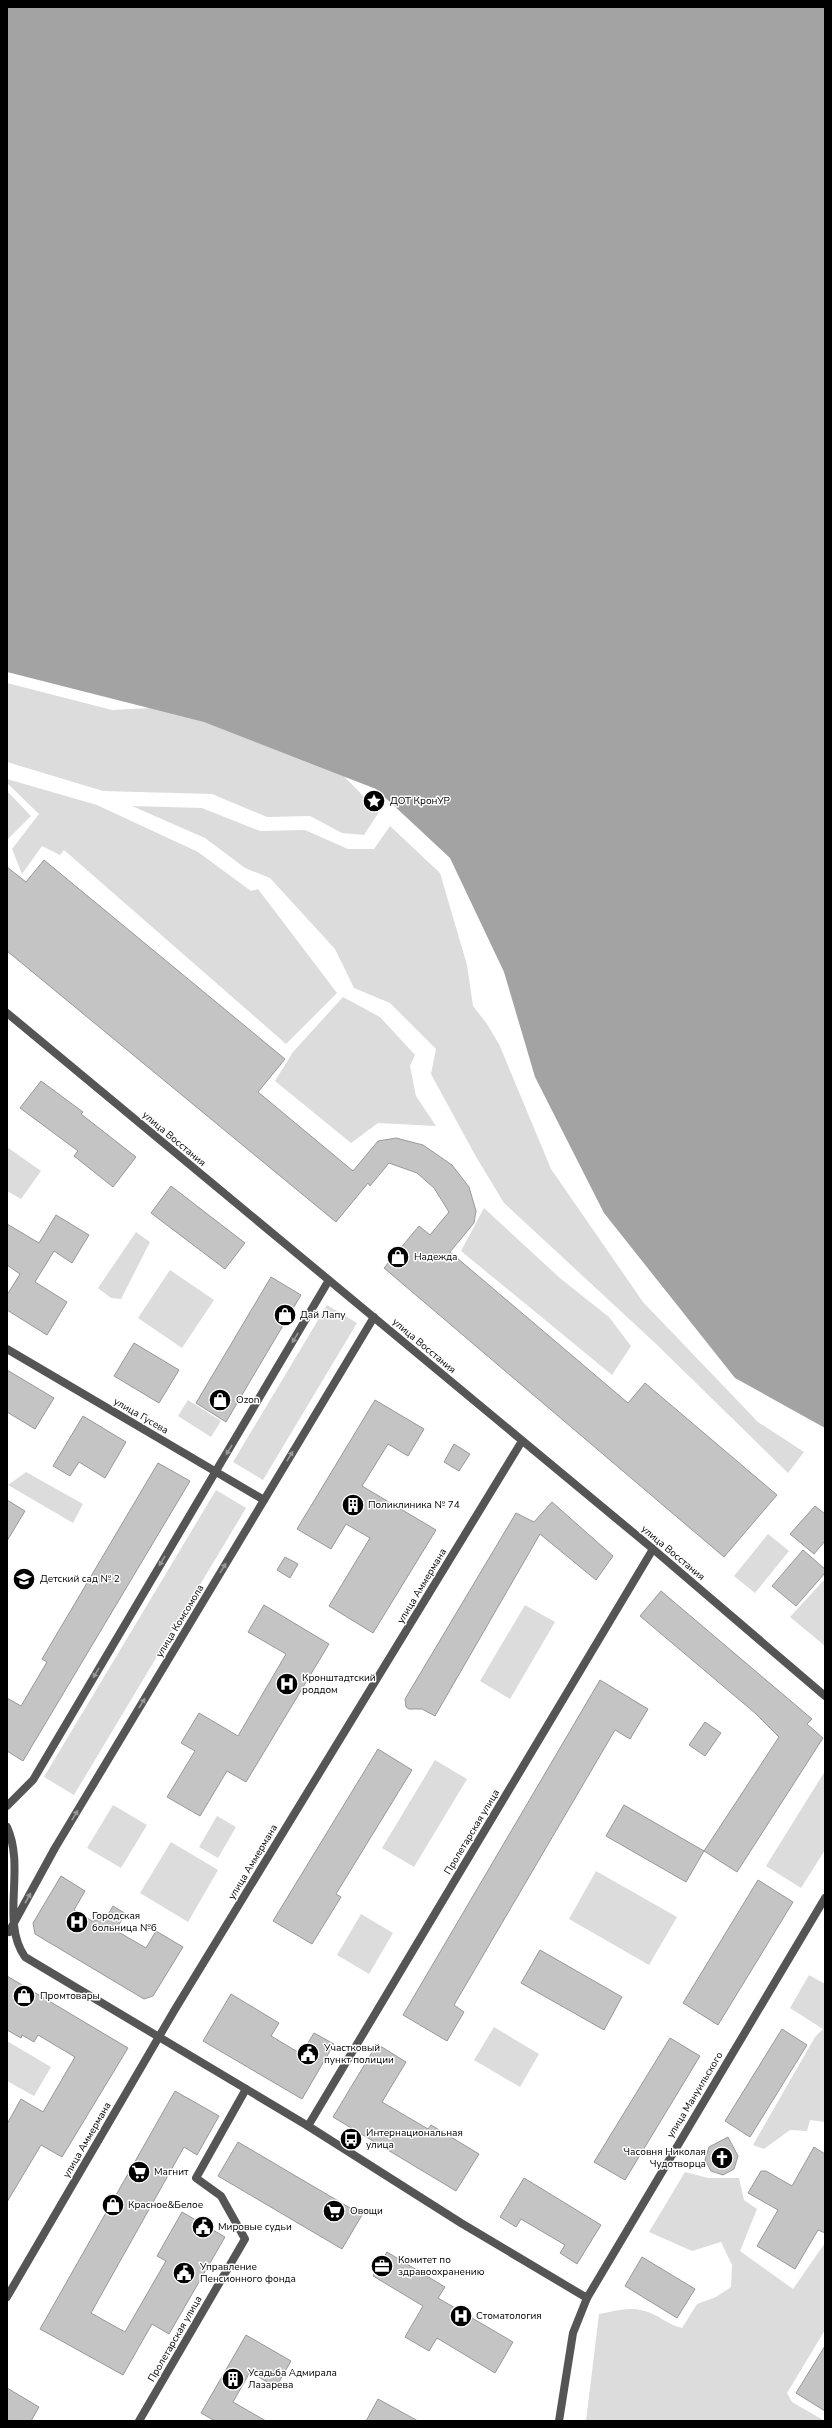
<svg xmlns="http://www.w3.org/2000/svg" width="832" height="2428" font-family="'Nunito Sans',sans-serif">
	<rect width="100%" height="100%" fill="#fff"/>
	<!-- green -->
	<path fill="#dcdcdc" d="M7 683 112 710 192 706 325 757 379 812 364 835 342 833 310 816 267 817 212 794 103 791 7 762Z
		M7 779 97 805 198 852 251 891 258 889 337 993 286 1044 64 850 60 855 42 846 22 874 12 849 39 814 7 783Z
		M7 791 31 816 7 840Z
		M132 806 202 808 260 831 305 830 348 849H374L390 826 440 873 467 965 473 1006 487 1024 499 1044 551 1169 643 1302 758 1422 804 1452 788 1473 654 1342 504 1203 475 1155 431 1074 436 1049 390 1003 354 988 335 949 270 878 245 868 205 838Z
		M343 997 380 1017 415 1055 410 1066 416 1096 436 1126 378 1123 351 1143 275 1081 293 1052Z
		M7 1147 41 1171 21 1199 7 1191Z
		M484 1208 561 1279 609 1317 631 1346 612 1375 461 1251Z
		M136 1232 150 1242 121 1299 111 1298 98 1288Z
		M170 1270 214 1300 182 1348 138 1318Z
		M327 1305 357 1323 263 1480 233 1462Z
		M188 1400 221 1421 211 1437 178 1416Z
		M26 1472 83 1504 73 1523 8 1485Z
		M216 1490 246 1508 74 1795 44 1777Z
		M768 1534 789 1551 755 1593 734 1576Z
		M824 1580 825 1581V1646L790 1617Z
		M525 1605 555 1622 510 1699 480 1681Z
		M435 1760 467 1779 414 1867 382 1848Z
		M825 1771V1850L801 1888 766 1866Z
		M113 1805 147 1825 121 1868 87 1848Z
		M217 1816 236 1827 218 1858 199 1847Z
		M171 1842 218 1870 188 1922 140 1893Z
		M596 1871 677 1917 649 1965 569 1919Z
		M361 1914 393 1933 369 1974 337 1955Z
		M809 1975 825 1984V2122L810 2120 807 2131 790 2130 764 2149 753 2145 815 2037 823 2029 790 2008Z
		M494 2027 539 2054 520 2087 474 2060Z
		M7 2041 51 2067 34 2096 7 2081Z
		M685 2172 708 2178H739L744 2200 757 2209 740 2251 793 2289 825 2243V2330L787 2393 792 2402 825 2421H586L599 2314C614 2311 630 2306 645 2311 659 2315 668 2325 682 2328L697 2304 716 2297 731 2287 732 2265 721 2242 692 2251 649 2232Z"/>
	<!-- water -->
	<path fill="#a3a3a3" d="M7 7H825V1428L735 1378 604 1213 535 1077 504 972 450 858 376 789 204 722 7 672Z"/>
	<!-- building -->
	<path fill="#c4c4c4" stroke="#999" d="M44 860 285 1059 258 1092 353 1171 378 1141 396 1138 423 1145 452 1165 469 1187 476 1211 474 1223 450 1252 628 1403 645 1383 777 1495 724 1557 384 1268 419 1226 430 1235 449 1212 434 1188 417 1173 389 1163 370 1186 368 1183 336 1222 7 951V867L26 882Z
		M41 1081 83 1112 81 1114 136 1157 113 1187 74 1156 78 1151 20 1108Z
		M171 1186 245 1243 225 1269 151 1213Z
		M56 1215 89 1235 72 1263 54 1251 35 1282 67 1302 47 1335 7 1310V1295L20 1274 7 1265V1224L39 1243Z
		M271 1277 301 1295 226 1422 196 1403Z
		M134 1343 179 1370 159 1403 114 1376Z
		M7 1370 54 1398 35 1429 7 1412Z
		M375 1400 424 1429 408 1456 388 1444 362 1486 436 1530 373 1633 329 1606 370 1538 346 1524 331 1549 297 1529Z
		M83 1416 126 1442 105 1478 79 1462 70 1476 53 1466Z
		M454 1444 470 1454 459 1471 444 1462Z
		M158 1463 190 1481 23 1761 7 1751V1698L21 1706 47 1662 42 1659Z
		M7 1500 25 1511 7 1541Z
		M552 1502 613 1556 596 1580 540 1534 435 1716 422 1709H409L406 1707 405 1699 516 1513 534 1522Z
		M815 1506 825 1514V1541L814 1554 790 1534Z
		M803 1550 825 1569V1573L796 1606 772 1586Z
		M285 1557 298 1564 290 1578 277 1570Z
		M661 1591 812 1719 807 1724 823 1738 737 1872 704 1851 779 1737 755 1713 640 1616Z
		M264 1605 329 1644 246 1782 227 1771 200 1816 167 1797 195 1751 181 1743 199 1713 238 1736 286 1654 248 1632Z
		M600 1680 648 1709 630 1739 615 1730 454 2005 464 2012 447 2041 403 2015Z
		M705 1722 721 1733 705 1756 689 1745Z
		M378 1749 412 1770 336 1894 341 1897 312 1944 273 1921Z
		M624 1805 704 1851 686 1882 606 1836Z
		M61 1876 85 1891 74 1910 92 1921 106 1918 113 1906 126 1914 115 1930 146 1948 156 1931 183 1947 153 1996 144 1999 35 1934 33 1923Z
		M758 1880 793 1902 718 2025 683 2003Z
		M540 1950 622 1997 604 2030 521 1983Z
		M7 1976 128 2048 62 2157 41 2145 7 2202V2124L21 2099 43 2112 75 2057 38 2035 34 2042 22 2035 21 2038 7 2030Z
		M231 1994 279 2023 271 2036 301 2054 314 2033 334 2044 302 2099 203 2041Z
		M782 2029 807 2045 750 2137 725 2121Z
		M670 2038 700 2056 625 2180 594 2162Z
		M377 2044 406 2062 382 2102 428 2129 431 2125 479 2154 456 2191 333 2117Z
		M175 2091 219 2116 197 2155 184 2147 91 2313 125 2332 166 2261 157 2256 182 2212 225 2237 169 2334 152 2324 123 2375 40 2329Z
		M728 2137 738 2156 734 2169 723 2175 711 2171 705 2160 709 2147Z
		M238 2142 362 2215 342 2249 218 2176Z
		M814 2147 825 2154V2233L818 2230 795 2269 757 2246 778 2210 748 2193 761 2171H766L792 2186Z
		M524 2178 601 2225 577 2264 560 2253 565 2245 521 2219 516 2227 500 2217Z
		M387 2252 445 2287 438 2298 513 2342 495 2373 437 2338 429 2351 405 2337 423 2306 373 2276Z
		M642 2257 695 2289 677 2318 625 2286Z
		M246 2335 291 2361 276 2387 250 2372 233 2402 266 2421H215L201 2413Z
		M825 2346V2411L796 2393Z
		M7 2388 39 2407 31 2421H7Z
		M378 2399 418 2421H366Z"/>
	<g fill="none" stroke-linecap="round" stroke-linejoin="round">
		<!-- minor -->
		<path stroke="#555" stroke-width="8" d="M7 1349 264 1500
			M308 2126 653 1549
			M139 2421 245 2239 221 2196 196 2178 246 2089
			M559 2421 573 2333 587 2298"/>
		<!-- tertiary -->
		<path stroke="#555" stroke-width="8" d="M7 1013 653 1549 825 1696
			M7 1806 33 1780 329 1280
			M7 1827C26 1868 0 1922 25 1957L308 2126 461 2223 587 2298 825 1898
			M9 1932 55 1848 374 1317
			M7 2297 174 2011 522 1441"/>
	</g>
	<!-- one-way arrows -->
	<defs><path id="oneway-solid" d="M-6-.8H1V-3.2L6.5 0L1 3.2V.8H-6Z"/></defs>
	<g fill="#999">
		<use href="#oneway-solid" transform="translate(295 1338) rotate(121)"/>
		<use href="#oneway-solid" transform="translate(229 1450) rotate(121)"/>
		<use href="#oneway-solid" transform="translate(290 1456) rotate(-59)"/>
		<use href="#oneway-solid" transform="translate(162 1561) rotate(121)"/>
		<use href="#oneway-solid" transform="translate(223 1568) rotate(-59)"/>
		<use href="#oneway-solid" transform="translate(96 1673) rotate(121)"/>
		<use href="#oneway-solid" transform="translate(142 1703) rotate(-59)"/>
		<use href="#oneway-solid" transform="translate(75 1815) rotate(-59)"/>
		<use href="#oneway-solid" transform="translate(28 1898) rotate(-61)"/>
	</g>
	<!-- icons -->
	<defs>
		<g id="sight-disc" transform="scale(1.15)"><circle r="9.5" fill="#000" stroke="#fff"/><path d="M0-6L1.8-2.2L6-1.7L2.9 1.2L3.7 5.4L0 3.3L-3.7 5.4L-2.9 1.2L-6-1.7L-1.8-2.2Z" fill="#fff"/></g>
		<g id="shop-disc" transform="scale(1.15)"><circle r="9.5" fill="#000" stroke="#fff"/><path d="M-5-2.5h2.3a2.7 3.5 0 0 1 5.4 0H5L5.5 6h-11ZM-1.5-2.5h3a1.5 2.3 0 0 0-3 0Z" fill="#fff"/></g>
		<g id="building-disc" transform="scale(1.15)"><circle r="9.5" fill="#000" stroke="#fff"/><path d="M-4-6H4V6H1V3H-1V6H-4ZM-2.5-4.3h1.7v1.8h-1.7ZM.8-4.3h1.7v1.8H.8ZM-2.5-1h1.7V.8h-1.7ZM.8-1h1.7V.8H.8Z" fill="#fff"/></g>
		<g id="school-disc" transform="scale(1.15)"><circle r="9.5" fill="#000" stroke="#fff"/><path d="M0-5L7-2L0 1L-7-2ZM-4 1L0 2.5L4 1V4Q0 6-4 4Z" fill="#fff"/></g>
		<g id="hospital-disc" transform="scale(1.15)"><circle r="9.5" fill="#000" stroke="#fff"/><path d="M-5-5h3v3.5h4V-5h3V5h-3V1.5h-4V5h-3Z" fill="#fff"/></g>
		<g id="civic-disc" transform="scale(1.15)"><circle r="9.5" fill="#000" stroke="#fff"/><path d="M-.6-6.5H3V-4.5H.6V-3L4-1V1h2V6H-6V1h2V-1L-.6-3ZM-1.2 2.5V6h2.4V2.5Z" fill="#fff"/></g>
		<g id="bus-disc" transform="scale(1.15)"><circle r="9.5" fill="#000" stroke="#fff"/><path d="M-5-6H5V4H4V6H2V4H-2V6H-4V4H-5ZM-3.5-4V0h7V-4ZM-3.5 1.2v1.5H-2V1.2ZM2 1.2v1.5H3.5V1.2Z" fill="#fff"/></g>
		<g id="church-disc" transform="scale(1.15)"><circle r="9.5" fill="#000" stroke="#fff"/><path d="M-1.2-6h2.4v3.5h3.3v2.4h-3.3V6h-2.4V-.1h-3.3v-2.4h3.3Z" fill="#fff"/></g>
		<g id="supermarket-disc" transform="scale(1.15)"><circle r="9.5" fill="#000" stroke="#fff"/><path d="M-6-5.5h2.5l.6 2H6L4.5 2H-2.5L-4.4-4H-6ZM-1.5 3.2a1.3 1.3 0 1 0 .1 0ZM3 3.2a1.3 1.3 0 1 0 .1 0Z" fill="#fff"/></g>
		<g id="office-disc" transform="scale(1.15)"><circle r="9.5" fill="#000" stroke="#fff"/><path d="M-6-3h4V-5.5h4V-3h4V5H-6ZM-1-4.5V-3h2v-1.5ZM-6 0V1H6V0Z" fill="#fff"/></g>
	</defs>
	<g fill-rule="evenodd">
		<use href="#sight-disc" x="374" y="801"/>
		<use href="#shop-disc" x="398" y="1257"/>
		<use href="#shop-disc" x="285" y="1315"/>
		<use href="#shop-disc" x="220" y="1400"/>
		<use href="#building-disc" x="353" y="1505"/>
		<use href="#school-disc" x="24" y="1579"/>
		<use href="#hospital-disc" x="287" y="1684"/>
		<use href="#hospital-disc" x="77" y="1922"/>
		<use href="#shop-disc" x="24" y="1996"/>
		<use href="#civic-disc" x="308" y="2054"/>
		<use href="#bus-disc" x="351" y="2139"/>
		<use href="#church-disc" x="722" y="2158"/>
		<use href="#supermarket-disc" x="139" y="2172"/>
		<use href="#shop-disc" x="113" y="2205"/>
		<use href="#supermarket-disc" x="334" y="2211"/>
		<use href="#civic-disc" x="203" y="2227"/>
		<use href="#office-disc" x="382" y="2266"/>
		<use href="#civic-disc" x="184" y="2273"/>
		<use href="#hospital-disc" x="461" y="2316"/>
		<use href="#building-disc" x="233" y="2379"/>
	</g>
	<g text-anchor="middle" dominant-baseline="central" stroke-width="3" stroke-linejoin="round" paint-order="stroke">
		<!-- poi labels -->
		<g font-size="10" fill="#000" stroke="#fff" text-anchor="start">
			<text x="390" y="801">ДОТ КронУР</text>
			<text x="414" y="1257">Надежда</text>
			<text x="300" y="1315">Дай Лапу</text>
			<text x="236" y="1400">Ozon</text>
			<text x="368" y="1505">Поликлиника № 74</text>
			<text x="40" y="1579">Детский сад № 2</text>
			<text x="302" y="1678">Кронштадтский<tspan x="302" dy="12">роддом</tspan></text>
			<text x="92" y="1916">Городская<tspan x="92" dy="12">больница №6</tspan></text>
			<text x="40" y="1996">Промтовары</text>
			<text x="324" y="2048">Участковый<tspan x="324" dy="12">пункт полиции</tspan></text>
			<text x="366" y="2133">Интернациональная<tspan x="366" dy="12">улица</tspan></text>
			<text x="706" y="2152" text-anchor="end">Часовня Николая<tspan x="706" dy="12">Чудотворца</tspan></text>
			<text x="154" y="2172">Магнит</text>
			<text x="128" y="2205">Красное&amp;Белое</text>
			<text x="350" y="2211">Овощи</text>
			<text x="218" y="2227">Мировые судьи</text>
			<text x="398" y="2260">Комитет по<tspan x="398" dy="12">здравоохранению</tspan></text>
			<text x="200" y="2267">Управление<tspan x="200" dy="12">Пенсионного фонда</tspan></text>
			<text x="476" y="2316">Стоматология</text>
			<text x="248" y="2373">Усадьба Адмирала<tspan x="248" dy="12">Лазарева</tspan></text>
		</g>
		<!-- street labels -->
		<g font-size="10" fill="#000" stroke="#fff">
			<text transform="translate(174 1139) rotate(40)">улица Восстания</text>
			<text transform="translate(424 1346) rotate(40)">улица Восстания</text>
			<text transform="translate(141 1416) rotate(30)">улица Гусева</text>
			<text transform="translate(673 1553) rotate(40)">улица Восстания</text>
			<text transform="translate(422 1586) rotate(-59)">улица Аммермана</text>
			<text transform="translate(180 1621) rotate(-59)">улица Комсомола</text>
			<text transform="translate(472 1832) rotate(-59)">Пролетарская улица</text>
			<text transform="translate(253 1862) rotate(-59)">улица Аммермана</text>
			<text transform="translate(695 2095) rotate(-59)">улица Мануильского</text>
			<text transform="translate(87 2140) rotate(-60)">улица Аммермана</text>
			<text transform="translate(175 2339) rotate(-60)">Пролетарская улица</text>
		</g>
	</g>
	<!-- border -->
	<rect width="832" height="2428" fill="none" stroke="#000000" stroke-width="16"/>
</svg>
